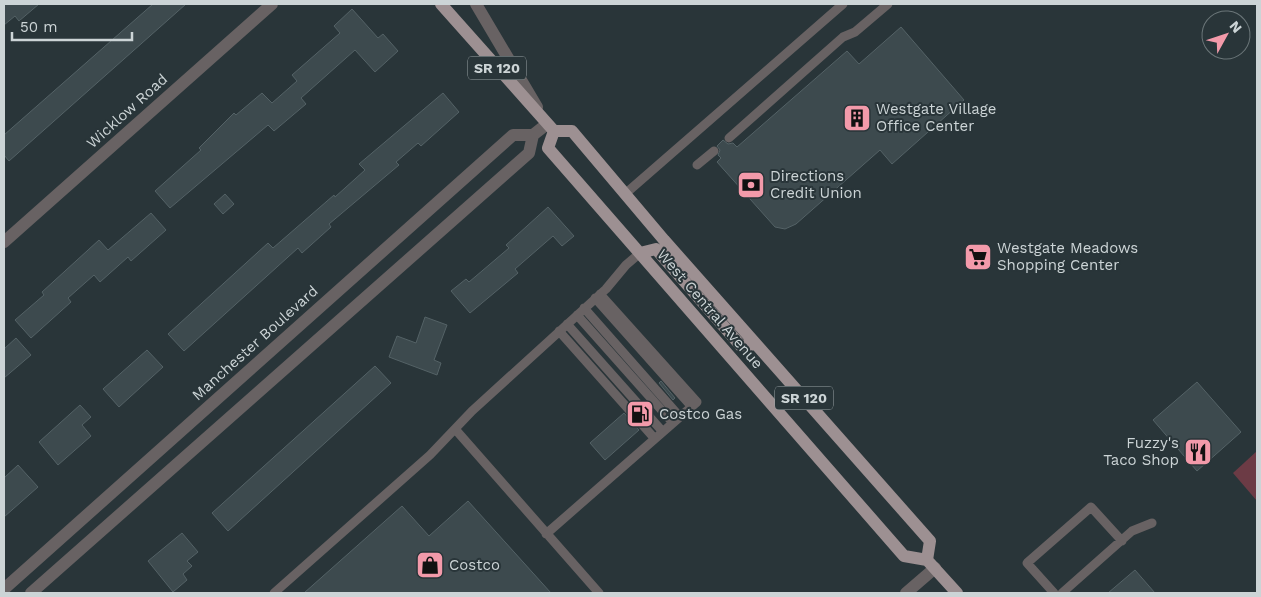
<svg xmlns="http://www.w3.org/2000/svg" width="1261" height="597" font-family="'Work Sans',sans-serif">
	<rect width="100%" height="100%" fill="#293539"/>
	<!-- green -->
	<path fill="#6c3b45" d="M1257 451V501L1233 473Z"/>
	<!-- building -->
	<path fill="#3d4a4e" stroke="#546266" d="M4 4H39L19 21 15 16 4 25Z
		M153 4H186L9 161 4 155V135Z
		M352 9 378 38 383 34 398 51 375 72 355 50 301 98 306 104 274 131 268 125 170 208 155 191 201 150 199 148 234 113 236 115 262 93 272 103 297 81 292 75 340 33 334 26Z
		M901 27 964 100 892 164 880 150 796 224 785 229 775 227 717 162 721 158 718 155 720 150 717 146 723 140 728 144 733 143 737 147 847 51 859 64Z
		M443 93 459 112 421 146 418 143 396 162 399 165 329 224 331 227 302 253 298 248 184 351 168 334 268 243 273 248 334 195 335 197 365 170 359 164Z
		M225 194 234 204 223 214 214 204Z
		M548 207 574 236 562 246 553 236 515 269 518 273 470 313 451 291 466 279 469 282 509 248 506 245Z
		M151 213 166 230 131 261 128 257 100 282 94 275 68 298 71 302 31 338 15 320 44 295 42 292 99 240 108 250Z
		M425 317 447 325 434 360 441 363 437 375 389 357 397 336 416 343Z
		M16 338 31 355 4 378V349Z
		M147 350 163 367 119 407 103 389Z
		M375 366 391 383 228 531 212 513Z
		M661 381 675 398 673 400 659 383Z
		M1197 382 1241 432 1197 471 1153 420Z
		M80 405 91 417 82 425 91 436 58 465 39 442Z
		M624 413 639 430 605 460 590 443Z
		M18 465 38 487 4 517V478Z
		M468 501 551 593H304L402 506 429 536Z
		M182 533 198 552 187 561 192 566 183 574 187 580 173 592 148 561Z
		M1135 570 1155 593H1108Z"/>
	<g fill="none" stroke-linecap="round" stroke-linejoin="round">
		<!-- service -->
		<path stroke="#686263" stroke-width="9" d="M729 138 843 37 855 32 888 4
			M697 165 714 151
			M625 194 843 4
			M595 298 692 407
			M584 308 680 417
			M577 315 673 423
			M567 324 663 432
			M559 331 655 439
			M455 429 599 593
			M546 534 697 402 600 294
			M274 593 430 455 472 411 606 289 626 265 640 253
			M1054 593 1027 563 1091 507 1122 541
			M1062 593 1132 531 1152 523"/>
		<!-- minor -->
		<path stroke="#686263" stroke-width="12" d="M4 242 272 4
			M4 589 513 135H533L547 124
			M31 593 529 153 533 135
			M906 593 935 568"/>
		<!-- tertiary -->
		<path stroke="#686263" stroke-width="12" d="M476 4 537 107"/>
		<!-- primary -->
		<path stroke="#9d9092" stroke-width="12" d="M441 4 554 131H572L664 240 930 541 927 560
			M554 131 548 148 904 556 927 560 957 593
			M640 253 656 249 741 346 756 344"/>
	</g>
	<!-- icons -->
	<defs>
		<g id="building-square" transform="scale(1.4375)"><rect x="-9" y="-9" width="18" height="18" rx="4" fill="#f39aaa" stroke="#293539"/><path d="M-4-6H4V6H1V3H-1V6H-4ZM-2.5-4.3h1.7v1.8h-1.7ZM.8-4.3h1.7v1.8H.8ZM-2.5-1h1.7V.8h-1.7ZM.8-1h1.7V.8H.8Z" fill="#111"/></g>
		<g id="bank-square" transform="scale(1.4375)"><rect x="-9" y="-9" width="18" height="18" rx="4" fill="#f39aaa" stroke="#293539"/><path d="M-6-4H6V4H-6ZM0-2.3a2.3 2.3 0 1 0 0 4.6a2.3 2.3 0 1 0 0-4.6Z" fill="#111"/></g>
		<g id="supermarket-square" transform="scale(1.4375)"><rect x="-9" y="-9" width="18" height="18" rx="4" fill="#f39aaa" stroke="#293539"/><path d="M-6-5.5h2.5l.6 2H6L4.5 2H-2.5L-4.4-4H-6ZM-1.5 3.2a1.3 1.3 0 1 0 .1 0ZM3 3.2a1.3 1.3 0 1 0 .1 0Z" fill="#111"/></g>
		<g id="fuel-square" transform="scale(1.4375)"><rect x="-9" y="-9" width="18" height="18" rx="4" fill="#f39aaa" stroke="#293539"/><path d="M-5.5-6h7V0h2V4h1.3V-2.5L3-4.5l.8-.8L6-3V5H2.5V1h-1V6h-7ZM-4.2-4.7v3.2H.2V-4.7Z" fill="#111"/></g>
		<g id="restaurant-square" transform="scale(1.4375)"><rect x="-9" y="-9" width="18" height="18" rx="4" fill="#f39aaa" stroke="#293539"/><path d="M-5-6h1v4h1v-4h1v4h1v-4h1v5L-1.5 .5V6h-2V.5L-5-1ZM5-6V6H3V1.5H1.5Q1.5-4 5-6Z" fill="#111"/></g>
		<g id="shop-square" transform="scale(1.4375)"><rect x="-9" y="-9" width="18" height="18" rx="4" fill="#f39aaa" stroke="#293539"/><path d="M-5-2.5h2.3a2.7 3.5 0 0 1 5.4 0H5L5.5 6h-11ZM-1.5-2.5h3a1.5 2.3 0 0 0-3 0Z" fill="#111"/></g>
	</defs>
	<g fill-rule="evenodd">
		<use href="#building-square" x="857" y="118"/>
		<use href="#bank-square" x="751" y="185"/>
		<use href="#supermarket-square" x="978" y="257"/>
		<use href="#fuel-square" x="640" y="414"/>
		<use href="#restaurant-square" x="1198" y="452"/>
		<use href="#shop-square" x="430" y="565"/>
	</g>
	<g text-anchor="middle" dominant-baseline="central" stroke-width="4" stroke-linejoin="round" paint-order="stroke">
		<!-- shield labels -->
		<g fill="#293539" stroke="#9ba4a7" stroke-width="1">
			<rect x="468" y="56.5" width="58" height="23" rx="4"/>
			<rect x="775" y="386.5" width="58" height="23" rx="4"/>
		</g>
		<g font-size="14" font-weight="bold" fill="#ccd4d6">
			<text x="497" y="68">SR 120</text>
			<text x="804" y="398">SR 120</text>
		</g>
		<!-- poi labels -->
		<g font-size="15" fill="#ccd4d6" stroke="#293539" text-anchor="start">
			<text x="876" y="109">Westgate Village<tspan x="876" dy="17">Office Center</tspan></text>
			<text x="770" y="176">Directions<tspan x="770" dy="17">Credit Union</tspan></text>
			<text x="997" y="248">Westgate Meadows<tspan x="997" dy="17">Shopping Center</tspan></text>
			<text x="659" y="414">Costco Gas</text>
			<text x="1179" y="443" text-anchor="end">Fuzzy's<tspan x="1179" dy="17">Taco Shop</tspan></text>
			<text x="449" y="565">Costco</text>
		</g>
		<!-- street labels -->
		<g font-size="15" fill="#ccd4d6" stroke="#293539">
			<text transform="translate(127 111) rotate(-42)">Wicklow Road</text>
			<text transform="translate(710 309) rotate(49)">West Central Avenue</text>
			<text transform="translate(255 343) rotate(-42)">Manchester Boulevard</text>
		</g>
	</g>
	<!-- border -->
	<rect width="1261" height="597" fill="none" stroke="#ccd4d6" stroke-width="10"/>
	<!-- north arrow -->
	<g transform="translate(1226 35) rotate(50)"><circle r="24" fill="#293539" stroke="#6a7578"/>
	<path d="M0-4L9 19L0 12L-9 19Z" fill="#f39aaa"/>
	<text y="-8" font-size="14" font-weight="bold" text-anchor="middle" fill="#ccd4d6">N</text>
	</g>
	<!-- scale -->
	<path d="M12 32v8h120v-8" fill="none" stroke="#ccd4d6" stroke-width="2.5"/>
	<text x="20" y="32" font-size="15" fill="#ccd4d6" stroke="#293539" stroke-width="4" paint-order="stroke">50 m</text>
</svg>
